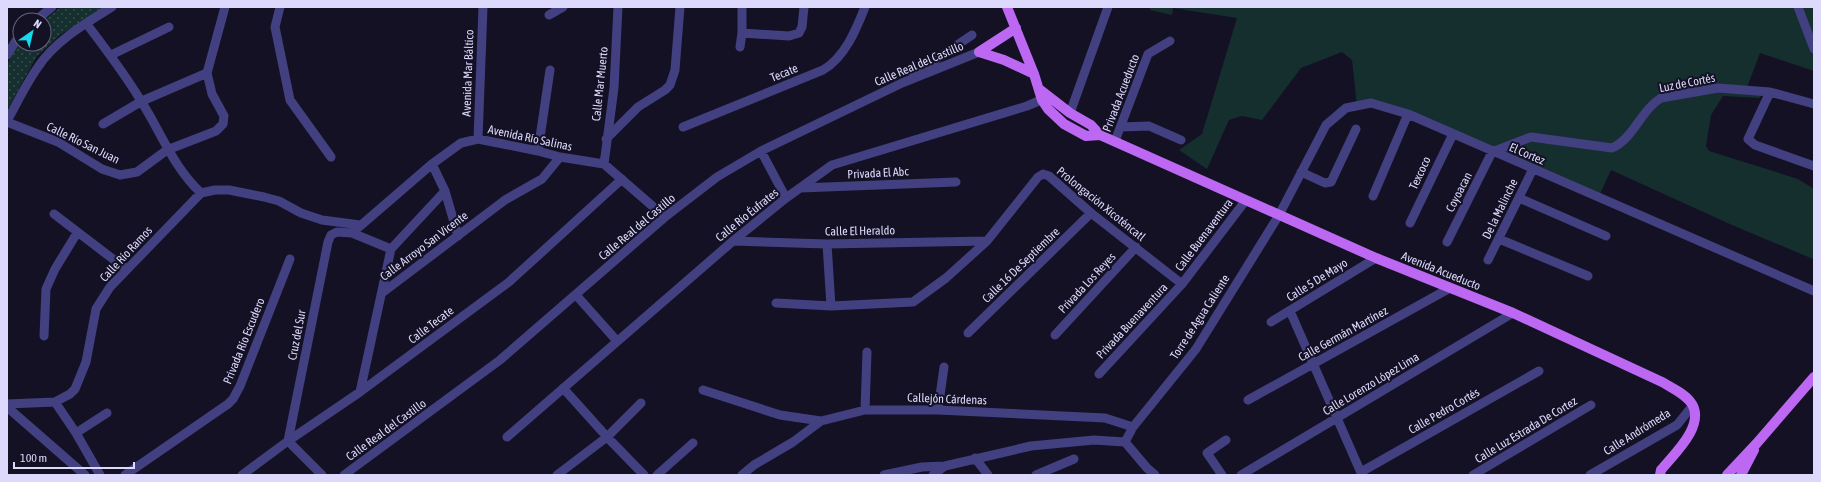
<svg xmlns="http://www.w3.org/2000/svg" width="1821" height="482" font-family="'Asap Condensed',sans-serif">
	<defs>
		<pattern id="park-dots" width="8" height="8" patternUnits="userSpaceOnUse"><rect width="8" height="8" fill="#152f2e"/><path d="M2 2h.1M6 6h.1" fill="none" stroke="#364d4d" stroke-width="1.8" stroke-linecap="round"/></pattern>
	</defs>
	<rect width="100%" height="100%" fill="#141125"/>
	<!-- grass -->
	<path fill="#152f2e" d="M1150 7H1814V71L1760 53 1746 90 1762 91 1760 98 1723 96 1711 115 1706 146 1709 151 1798 179 1814 189V258L1813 259 1732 225 1611 170 1598 198 1371 103 1357 106 1352 60 1342 52 1301 68 1262 120 1242 116 1229 120 1207 169 1179 150 1202 134 1237 18 1173 8 1172 15 1150 10Z"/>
	<!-- park -->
	<path fill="url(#park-dots)" d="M61 7H104L60 35 37 56 7 110V65L18 43 20 41V44H44V20Z"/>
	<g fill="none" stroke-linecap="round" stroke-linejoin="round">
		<!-- minor -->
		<path stroke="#424081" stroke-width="9" d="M280 7 275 27 290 100 331 157
			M1798 7 1814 49
			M549 15 563 7
			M36 20 52 7
			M86 23C105 48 125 74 141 101 161 132 173 167 201 193L215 190H229L264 197 279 201 301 213 322 220 360 225
			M742 33 789 36 799 33 802 27 804 7
			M740 47 742 33V7
			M7 55 20 34
			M111 55 169 27
			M913 75 972 35
			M1770 92 1748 139 1755 145 1814 166
			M1070 113 1108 7
			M7 121C17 103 26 84 38 67 55 41 86 23 112 7
			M7 122 58 142 102 169 120 175 137 172 167 150 216 131 223 124 224 116 212 94 207 73 225 7
			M103 124 142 101 207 73
			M683 127 823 70C845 57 856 30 865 7
			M1121 127 1149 126 1181 140
			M478 139 483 7
			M606 139 638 107 665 90 670 85 675 70 680 7
			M1115 141 1148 54 1170 41
			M538 151 550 70
			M761 151 786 198
			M432 164 445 191 458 236
			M604 164 614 88 618 7
			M1301 172 1325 183 1331 182 1356 129
			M800 188 956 182
			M1373 196 1408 114
			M1519 198 1606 236
			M54 214 126 269
			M1410 223 1453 134
			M352 233 391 249
			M1499 239 1588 276
			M733 241 827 244 987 241
			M1447 242 1492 152 1531 137 1612 148C1634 138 1641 110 1661 98L1718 88 1770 92 1814 104
			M827 244 831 306
			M391 249 445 191
			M1488 260 1533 169
			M382 293 505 200 542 179 560 157
			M576 295 617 341
			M776 303 831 306 913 302 946 278 987 241 1038 177 1043 174 1049 176 1091 213 1182 284
			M1290 311 1362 475
			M1271 322 1376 258
			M968 333 1091 213
			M1055 335 1136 247
			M44 336 46 289 55 269 77 233
			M1099 374 1182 284 1246 200
			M563 388 607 437 644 475
			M703 390 780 415 821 421 865 410H938L1105 418 1133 427
			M360 392 391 249
			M1248 400 1450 288
			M55 402 76 433 100 475
			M7 404 55 402 70 394 75 389 86 362 96 309 110 287 201 193
			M7 407 85 475
			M865 410 867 352
			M938 410 944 367
			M76 433 107 413
			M507 437 733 241 786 198 832 165 1027 106 1048 97
			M975 458 988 475
			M1361 472 1539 371
			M125 475 228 404 233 399 240 386 290 259
			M242 475 288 441 360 392 509 282 622 179
			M322 475 288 441 328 242 331 235 337 232 352 233 432 164 461 143 478 139 538 151 560 157 604 164 665 217
			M344 475 500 360 665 217 717 177 761 151 902 83 979 52
			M557 475 607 437 641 403
			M657 475 693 443
			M742 475 754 465 793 442 821 421
			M884 475 922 467 945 466 1031 446 1094 440 1125 442
			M933 475 945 466
			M1036 475 1074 459
			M1155 475 1147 468 1125 442 1133 427 1196 349 1279 215 1326 125 1346 108 1371 103 1408 114 1814 291
			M1222 475 1207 453 1226 440
			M1241 475 1513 313
			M1473 475 1591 405
			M1590 475 1677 425 1693 405"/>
		<!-- major -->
		<path stroke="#bd68f3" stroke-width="10" d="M1007 7 1034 74 1042 100 1048 109 1064 124 1086 136 1100 135
			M979 52 1004 60 1034 74
			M979 52 1016 28
			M1039 89 1070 113 1091 125 1100 135 1376 258 1513 313 1662 382C1672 388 1686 394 1692 404 1705 426 1674 454 1661 470L1660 475
			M1727 475 1757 443 1814 377
			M1741 475 1754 450"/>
	</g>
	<g text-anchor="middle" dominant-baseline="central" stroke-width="4" stroke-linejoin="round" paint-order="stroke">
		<!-- street labels -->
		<g font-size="12" fill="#dcd9fc" stroke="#141125">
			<text transform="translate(919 64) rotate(-23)">Calle Real del Castillo</text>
			<text transform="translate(468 73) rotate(-88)">Avenida Mar Báltico</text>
			<text transform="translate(784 73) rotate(-22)">Tecate</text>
			<text transform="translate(1687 83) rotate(-11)">Luz de Cortés</text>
			<text transform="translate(600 84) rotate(-84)">Calle Mar Muerto</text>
			<text transform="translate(1121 93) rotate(-69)">Privada Acueducto</text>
			<text transform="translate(530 138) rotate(12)">Avenida Río Salinas</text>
			<text transform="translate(83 143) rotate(26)">Calle Río San Juan</text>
			<text transform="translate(1527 154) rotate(23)">El Cortez</text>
			<text transform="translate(878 173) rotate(-3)">Privada El Abc</text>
			<text transform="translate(1420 173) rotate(-65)">Texcoco</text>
			<text transform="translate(1459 192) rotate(-63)">Coyoacan</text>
			<text transform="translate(1101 204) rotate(39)">Prolongación Xicoténcatl</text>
			<text transform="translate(1500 209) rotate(-64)">De la Malinche</text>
			<text transform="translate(747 215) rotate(-39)">Calle Río Éufrates</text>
			<text transform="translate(637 227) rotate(-40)">Calle Real del Castillo</text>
			<text transform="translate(860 231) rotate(-1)">Calle El Heraldo</text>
			<text transform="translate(1204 235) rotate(-53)">Calle Buenaventura</text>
			<text transform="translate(424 246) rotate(-37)">Calle Arroyo San Vicente</text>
			<text transform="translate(126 254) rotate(-47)">Calle Río Ramos</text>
			<text transform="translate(1021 265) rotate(-44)">Calle 16 De Septiembre</text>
			<text transform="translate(1441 271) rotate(22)">Avenida Acueducto</text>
			<text transform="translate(1317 280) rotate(-32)">Calle 5 De Mayo</text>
			<text transform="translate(1087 283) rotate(-47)">Privada Los Reyes</text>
			<text transform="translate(1200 317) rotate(-57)">Torre de Agua Caliente</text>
			<text transform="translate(1132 321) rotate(-47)">Privada Buenaventura</text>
			<text transform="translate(431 325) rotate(-37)">Calle Tecate</text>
			<text transform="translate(1343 334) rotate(-29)">Calle Germán Martínez</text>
			<text transform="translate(297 335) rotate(-79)">Cruz del Sur</text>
			<text transform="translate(244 341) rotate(-68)">Privada Río Escudero</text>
			<text transform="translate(1371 384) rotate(-31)">Calle Lorenzo López Lima</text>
			<text transform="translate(947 399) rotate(2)">Callejón Cárdenas</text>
			<text transform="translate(1444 411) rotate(-30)">Calle Pedro Cortés</text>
			<text transform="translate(386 430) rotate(-36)">Calle Real del Castillo</text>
			<text transform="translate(1526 430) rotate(-31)">Calle Luz Estrada De Cortez</text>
			<text transform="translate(1637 432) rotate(-32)">Calle Andrómeda</text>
		</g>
	</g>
	<!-- border -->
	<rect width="1821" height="482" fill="none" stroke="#dcd9fc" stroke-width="16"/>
	<!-- north arrow -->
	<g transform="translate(32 32) rotate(34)"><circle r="19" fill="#141125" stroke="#64617b"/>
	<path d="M0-3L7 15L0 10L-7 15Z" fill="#14daed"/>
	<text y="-6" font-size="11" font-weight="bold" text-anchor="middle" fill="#dcd9fc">N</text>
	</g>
	<!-- scale -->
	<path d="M14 462v6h120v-6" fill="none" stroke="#dcd9fc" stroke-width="2"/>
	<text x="20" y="462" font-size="12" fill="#dcd9fc" stroke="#141125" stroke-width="3" paint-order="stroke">100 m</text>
</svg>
